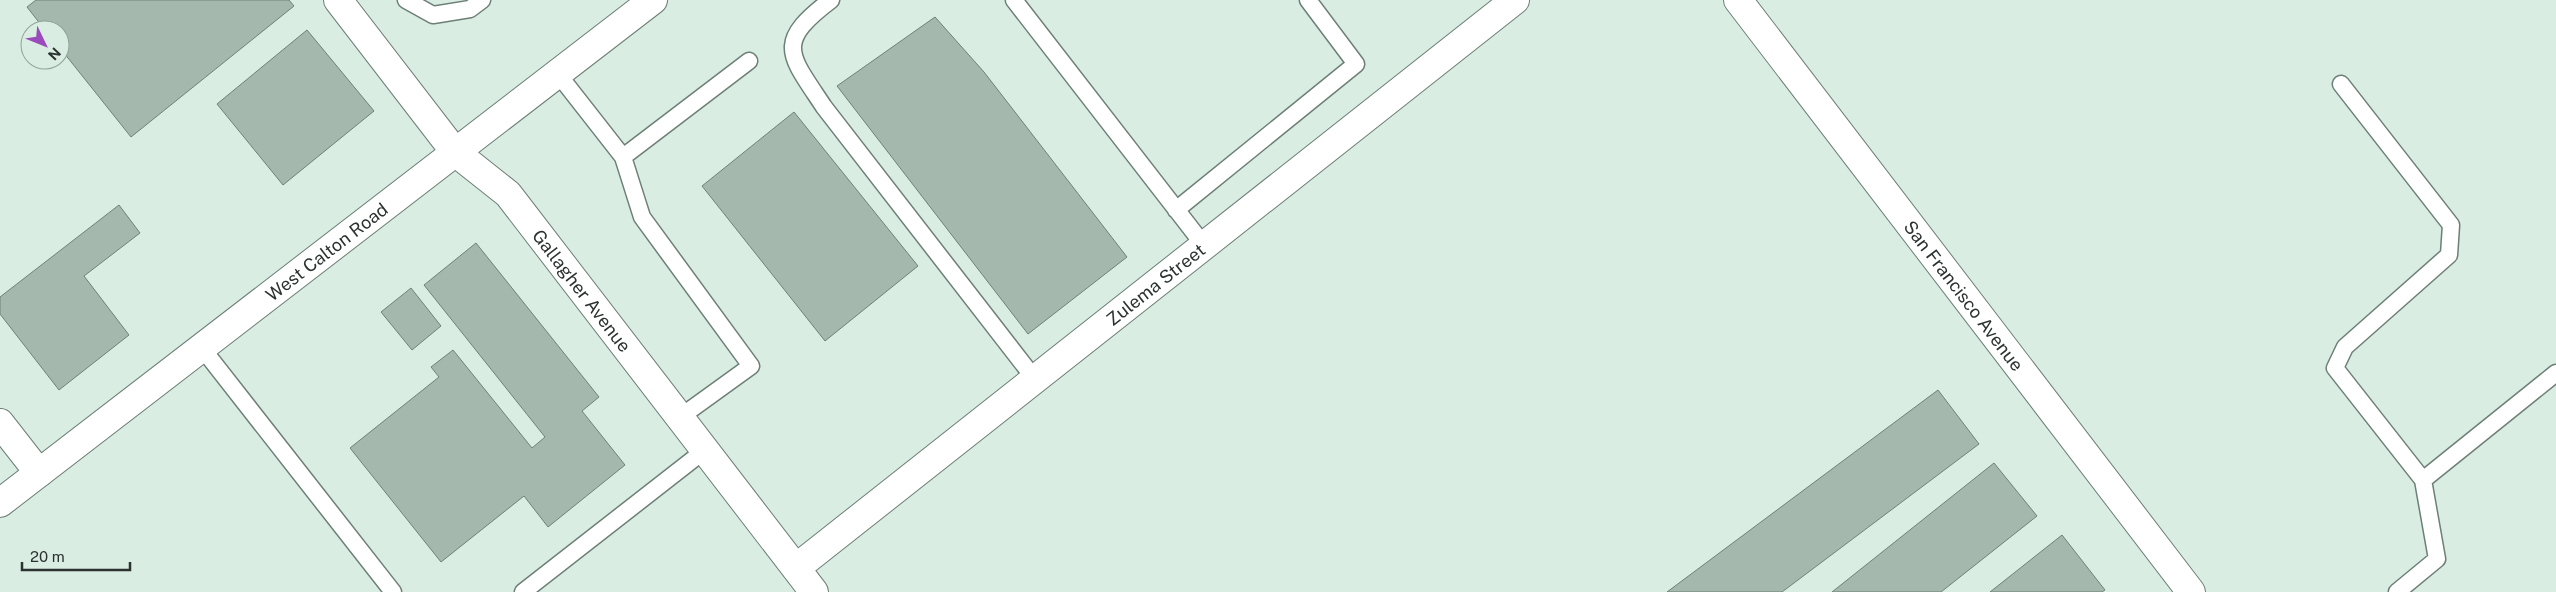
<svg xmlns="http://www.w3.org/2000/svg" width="2556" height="592" font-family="'Public Sans',sans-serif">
	<rect width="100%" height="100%" fill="#d9ede3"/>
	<!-- building -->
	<path fill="#a4b8ae" stroke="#6f8179" d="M36 0H289L294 6 131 137 60 48V30H45L27 7Z
		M935 17 984 72 1127 257 1028 334 837 86Z
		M307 30 374 111 283 185 217 104Z
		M794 112 918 266 825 341 702 186Z
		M119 205 140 233 84 276 129 335 59 390 0 314V297Z
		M476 243 599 397 582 411 625 465 548 527 524 496 441 562 350 448 439 377 431 367 453 350 532 448 545 437 424 285Z
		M411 288 441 326 412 350 381 312Z
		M1938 390 1979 444 1782 592H1667Z
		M1994 463 2037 516 1941 592H1832Z
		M2062 535 2105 590 2102 592H1990Z"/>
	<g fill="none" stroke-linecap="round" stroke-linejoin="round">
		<!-- service casing -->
		<g stroke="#6d7f76" stroke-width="19">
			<path id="service" d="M406 0 433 15 470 9 482 0
				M831 0C774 43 789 54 824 107L1034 378
				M1014 0 1203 244
				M558 74 623 157 642 217 751 366 679 418
				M2341 84 2451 225 2449 255 2345 347 2335 368 2423 480 2437 559 2397 592
				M623 157 749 61
				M1176 210 1356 64 1308 0
				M202 348 393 592
				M2423 480 2556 373
				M523 592 705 450"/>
		</g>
		<!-- minor casing -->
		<g stroke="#6d7f76" stroke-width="30">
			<g id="minor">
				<path id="s1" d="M338 0 455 152 508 194 814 592"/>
				<path id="s2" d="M1738 0 2191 592"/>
				<path d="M0 423 39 473"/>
				<path id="s3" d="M796 568 1515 0"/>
			</g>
		</g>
		<!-- secondary casing -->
		<g stroke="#6d7f76" stroke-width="30">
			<g id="secondary">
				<path id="s4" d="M0 503 653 0"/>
			</g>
		</g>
		<!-- service -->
		<use href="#service" stroke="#fff" stroke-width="16"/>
		<!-- minor -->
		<use href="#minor" stroke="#fff" stroke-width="28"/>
		<!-- secondary -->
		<use href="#secondary" stroke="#fff" stroke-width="28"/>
	</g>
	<g text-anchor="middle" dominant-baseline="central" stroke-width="4" stroke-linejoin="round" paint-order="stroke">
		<!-- street labels -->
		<g font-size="18" fill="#2b322f" stroke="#d9ede3">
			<text stroke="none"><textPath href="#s4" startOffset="412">West Calton Road</textPath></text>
			<text stroke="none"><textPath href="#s3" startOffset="458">Zulema Street</textPath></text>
			<text stroke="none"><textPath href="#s1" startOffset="381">Gallagher Avenue</textPath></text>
			<text stroke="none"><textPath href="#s2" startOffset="372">San Francisco Avenue</textPath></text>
		</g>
	</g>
	<!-- north arrow -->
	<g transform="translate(45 45) rotate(133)"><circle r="24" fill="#d9ede3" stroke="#93a29b"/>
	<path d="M0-4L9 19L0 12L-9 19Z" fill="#9a4aba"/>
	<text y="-8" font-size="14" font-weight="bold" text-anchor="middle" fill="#2b322f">N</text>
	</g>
	<!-- scale -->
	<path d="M22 562v8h108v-8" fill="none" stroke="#2b322f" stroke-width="2.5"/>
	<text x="30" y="562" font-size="15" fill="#2b322f" stroke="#d9ede3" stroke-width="4" paint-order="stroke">20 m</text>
</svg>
